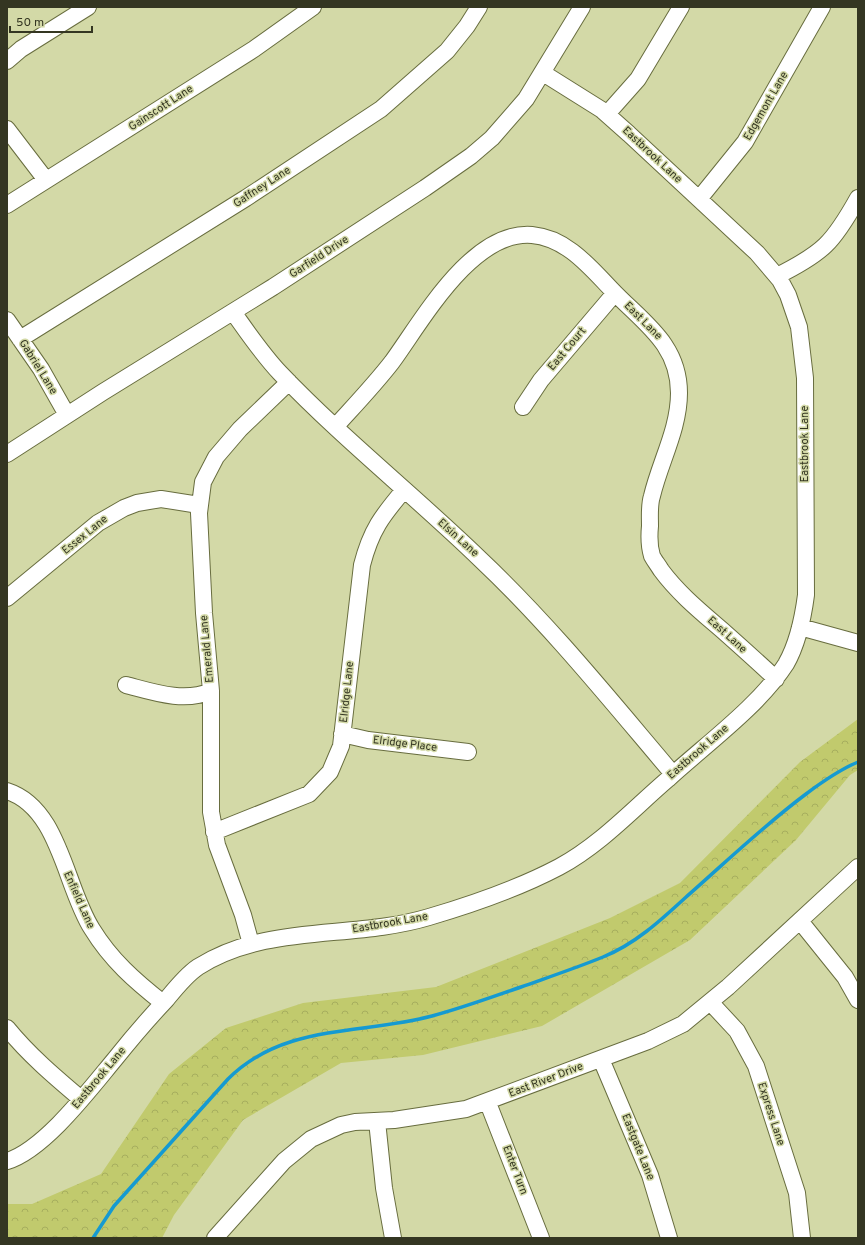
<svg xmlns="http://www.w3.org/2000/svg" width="865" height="1245" font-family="Overpass,sans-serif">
	<defs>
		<pattern id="forest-crowns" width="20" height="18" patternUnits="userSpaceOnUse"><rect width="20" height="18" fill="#c1ca6d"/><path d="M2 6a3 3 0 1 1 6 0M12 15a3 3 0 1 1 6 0" fill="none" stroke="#a6ae5e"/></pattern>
	</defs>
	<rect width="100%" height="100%" fill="#d3d9a7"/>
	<!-- forest -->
	<path fill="url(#forest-crowns)" d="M858 719V770L850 775 796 840 690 940 542 1026 423 1055 341 1063 243 1120 174 1215 162 1238H7V1204H32L101 1174 169 1074 226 1028 303 1003 436 987 610 918 680 883 800 762Z"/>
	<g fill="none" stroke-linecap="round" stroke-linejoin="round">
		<!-- stream -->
		<path stroke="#159ad1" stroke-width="3.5" d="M93 1238 114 1206 228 1079C284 1023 361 1035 432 1016 462 1008 492 997 521 987 549 977 576 968 603 957 635 944 660 921 685 898 725 863 763 826 806 794 822 782 839 770 858 762"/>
		<!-- minor casing -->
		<g stroke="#686d3f" stroke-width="18">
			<path id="minor" d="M7 61 21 49 88 7
				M607 114 638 79 681 7
				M7 129 46 180
				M699 199 745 142 822 7
				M7 205 254 49 313 7
				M777 276C823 253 833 243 858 198
				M233 312C248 333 262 354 280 373 343 439 415 496 480 559 550 625 611 701 673 774
				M7 320 41 369 67 415
				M20 339 246 198 381 109 447 51 467 26 479 7
				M523 407 541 380 615 293
				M336 426C355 405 375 384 392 362 422 321 472 230 532 235 566 238 589 266 611 289 642 322 679 343 679 393 679 429 660 462 652 496 649 505 650 516 650 526 649 536 649 546 652 556 654 560 658 565 661 570 678 593 700 611 722 630 740 646 758 662 776 679
				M7 454 103 392 273 287 425 188 471 156 492 138 526 99 582 7
				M7 598 98 523 124 508 137 503 161 499 199 505
				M800 627 858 643
				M126 685C153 692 184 703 211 691
				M342 734 368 740 468 752
				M7 791C60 808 65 887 92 929 111 960 135 981 163 1003
				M214 832 309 794 330 772 341 746 362 565C371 530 382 516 404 490
				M800 921 845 977 858 1000
				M251 944 243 915 217 845 211 812V691L204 613 199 513 203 482 216 457 240 429 289 382
				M711 1003 737 1031 756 1066 797 1193 802 1238
				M7 1028C29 1055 55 1077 81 1099
				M601 1059 650 1175 669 1238
				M488 1103 541 1238
				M377 1121 384 1188 393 1238
				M7 1161C44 1150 90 1089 115 1059 131 1039 148 1019 166 1000 175 989 186 975 198 967 267 923 353 940 429 917 470 905 521 887 559 867 600 845 633 809 668 779 705 745 759 706 786 664 798 643 803 618 806 595L805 378 799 327 788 295 780 280 757 253 629 134 602 110 543 73
				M215 1238 284 1161 311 1139 341 1125 355 1122 394 1120 466 1109 648 1041 683 1024 728 987 858 867"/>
		</g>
		<!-- minor -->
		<use href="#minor" stroke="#fff" stroke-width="16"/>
	</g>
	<g text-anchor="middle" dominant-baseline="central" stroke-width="3" stroke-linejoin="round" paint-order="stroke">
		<!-- street labels -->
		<g font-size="11" fill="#343622" stroke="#d3d9a7">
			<text transform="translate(766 106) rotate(-60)">Edgemont Lane</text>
			<text transform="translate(161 108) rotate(-33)">Gainscott Lane</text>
			<text transform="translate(652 155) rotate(43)">Eastbrook Lane</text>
			<text transform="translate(262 187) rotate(-33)">Gaffney Lane</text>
			<text transform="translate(319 257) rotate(-33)">Garfield Drive</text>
			<text transform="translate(643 321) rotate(45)">East Lane</text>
			<text transform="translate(567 349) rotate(-50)">East Court</text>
			<text transform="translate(38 367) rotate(58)">Gabriel Lane</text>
			<text transform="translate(805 444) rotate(-90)">Eastbrook Lane</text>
			<text transform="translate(85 535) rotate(-39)">Essex Lane</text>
			<text transform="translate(458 538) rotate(42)">Elsin Lane</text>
			<text transform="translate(727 635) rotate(42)">East Lane</text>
			<text transform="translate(207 649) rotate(-95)">Emerald Lane</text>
			<text transform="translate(347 692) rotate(-84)">Elridge Lane</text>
			<text transform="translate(405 744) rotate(7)">Elridge Place</text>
			<text transform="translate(698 752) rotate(-41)">Eastbrook Lane</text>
			<text transform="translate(79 900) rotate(66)">Enfield Lane</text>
			<text transform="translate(390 923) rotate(-10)">Eastbrook Lane</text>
			<text transform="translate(99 1078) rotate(-50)">Eastbrook Lane</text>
			<text transform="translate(546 1080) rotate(-21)">East River Drive</text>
			<text transform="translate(771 1114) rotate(72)">Express Lane</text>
			<text transform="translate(638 1147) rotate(68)">Eastgate Lane</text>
			<text transform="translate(515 1170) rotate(69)">Enter Turn</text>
		</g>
	</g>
	<!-- border -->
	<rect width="865" height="1245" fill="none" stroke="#343622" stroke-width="16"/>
	<!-- scale -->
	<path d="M10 26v6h82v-6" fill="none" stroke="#343622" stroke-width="2"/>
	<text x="16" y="26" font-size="12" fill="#343622" stroke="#d3d9a7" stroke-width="3" paint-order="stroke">50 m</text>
</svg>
